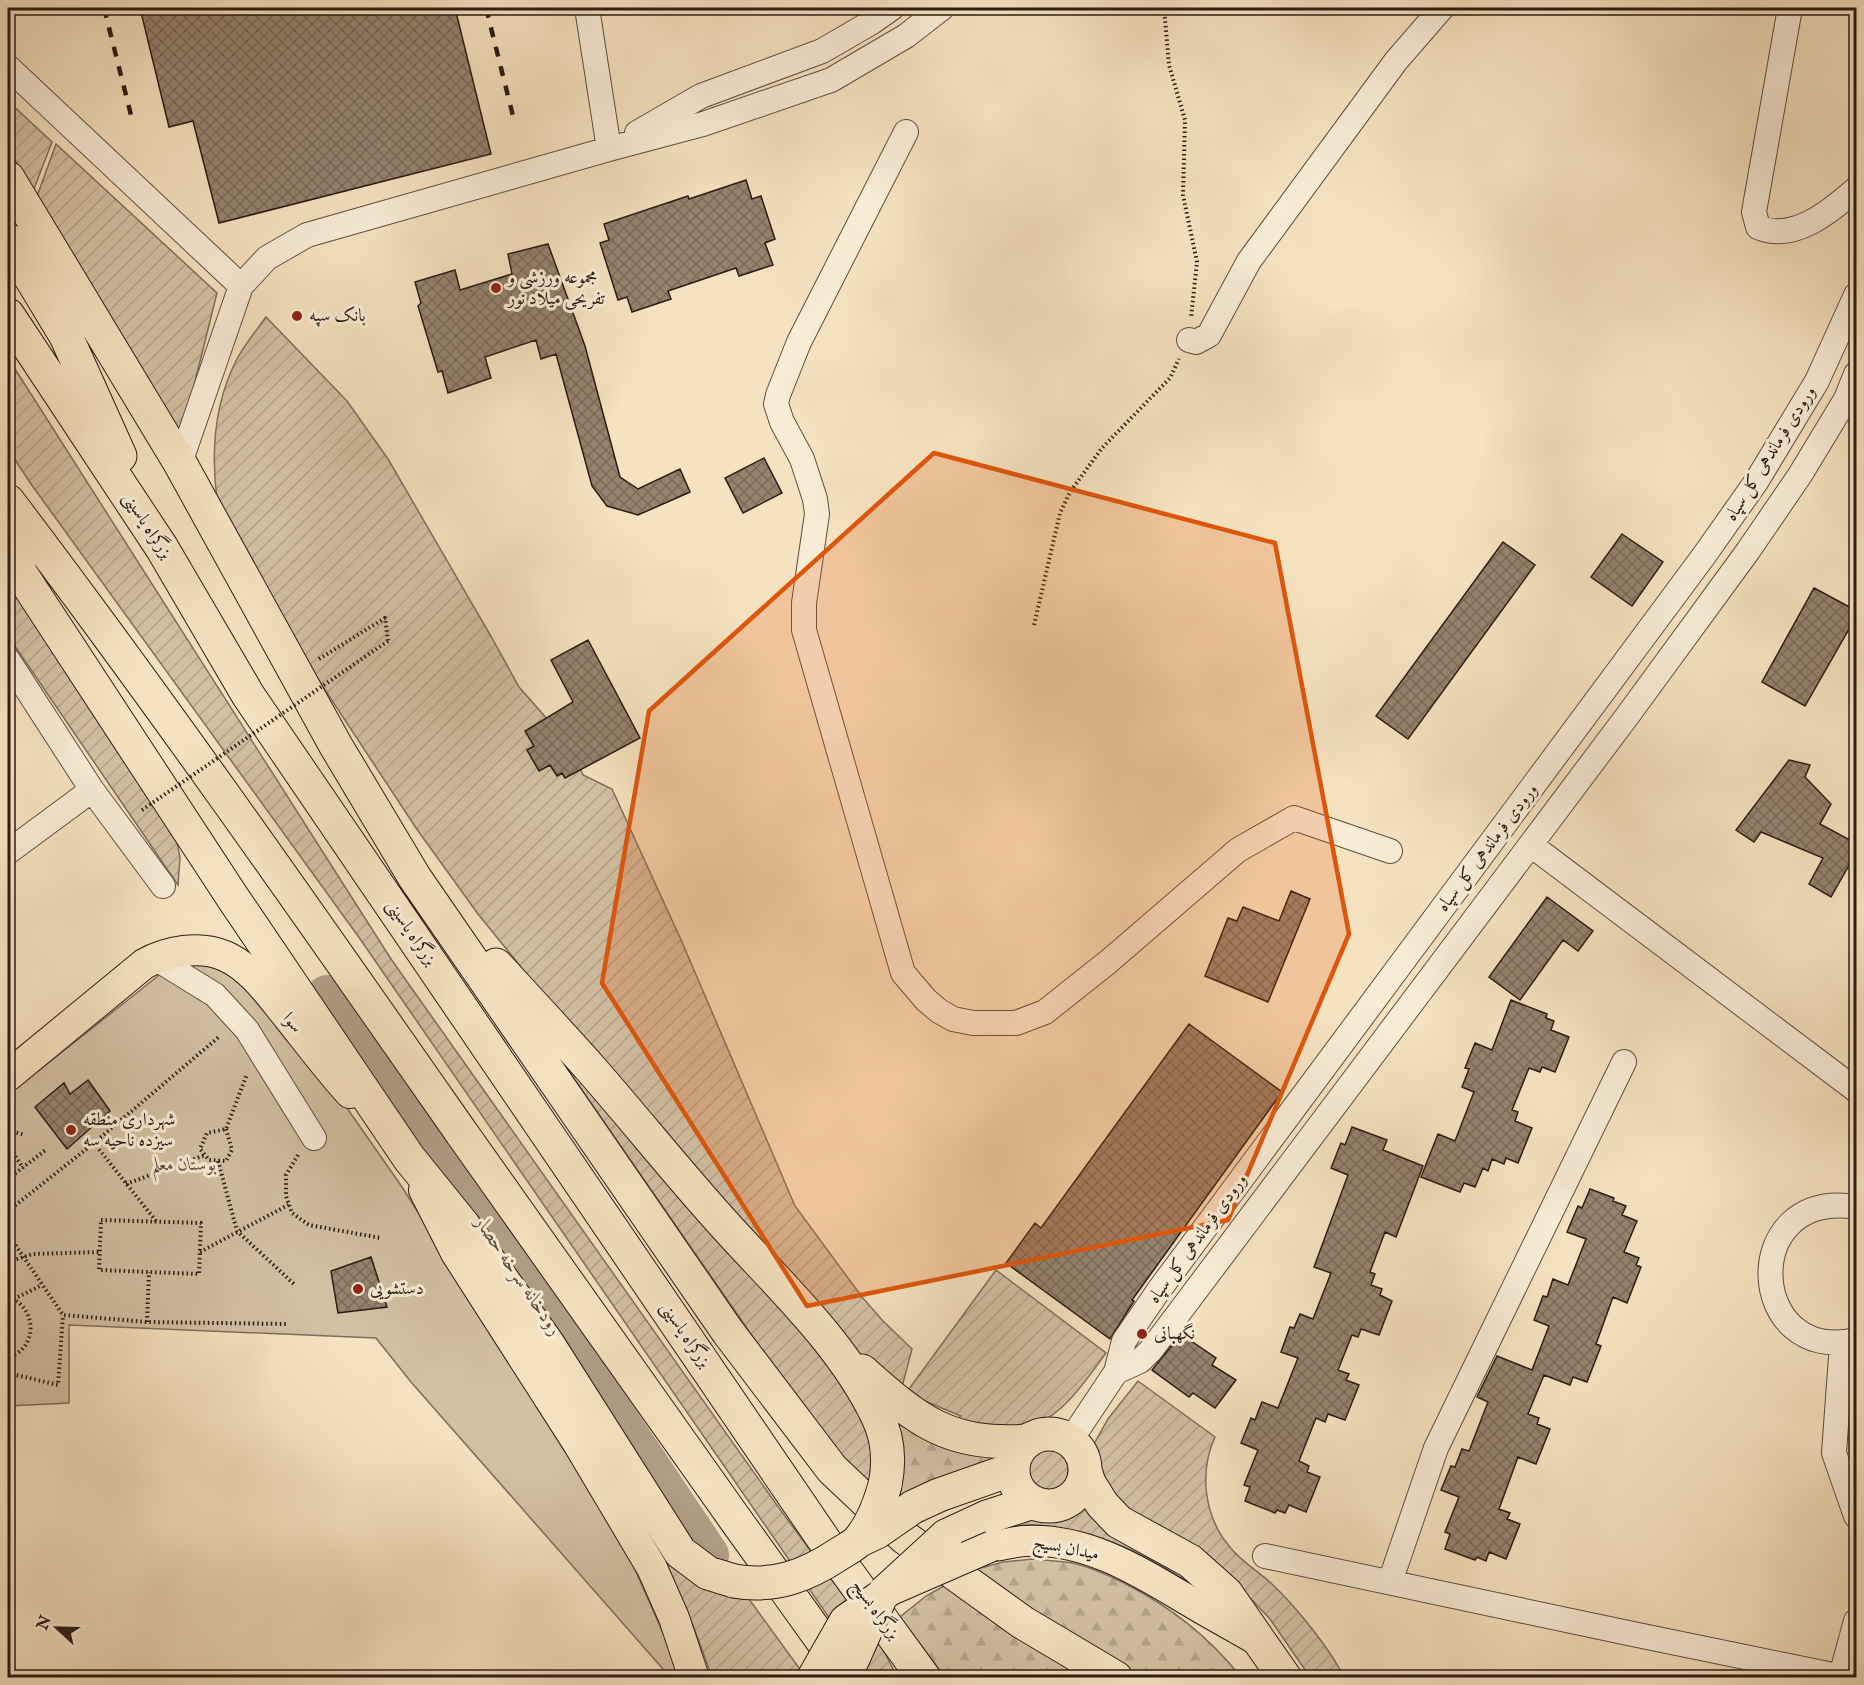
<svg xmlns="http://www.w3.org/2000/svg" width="1864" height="1685" font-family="'IM FELL English',Amiri,serif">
	<defs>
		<pattern id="forest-firs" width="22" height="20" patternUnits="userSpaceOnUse" patternTransform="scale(1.5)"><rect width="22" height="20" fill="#d2c0a3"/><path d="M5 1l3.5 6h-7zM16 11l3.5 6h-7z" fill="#b4a48b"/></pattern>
		<pattern id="garden-furrows" width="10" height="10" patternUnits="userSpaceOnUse" patternTransform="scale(1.5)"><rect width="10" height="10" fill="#d2c0a3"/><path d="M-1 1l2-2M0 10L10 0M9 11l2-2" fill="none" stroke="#b4a48b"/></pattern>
		<pattern id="building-cross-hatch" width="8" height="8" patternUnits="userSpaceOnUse" patternTransform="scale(1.5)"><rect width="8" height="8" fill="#94836e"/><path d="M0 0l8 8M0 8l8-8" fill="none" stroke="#796a59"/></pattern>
	</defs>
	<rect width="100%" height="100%" fill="#f5e2c0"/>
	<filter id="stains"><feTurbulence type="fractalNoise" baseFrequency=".00333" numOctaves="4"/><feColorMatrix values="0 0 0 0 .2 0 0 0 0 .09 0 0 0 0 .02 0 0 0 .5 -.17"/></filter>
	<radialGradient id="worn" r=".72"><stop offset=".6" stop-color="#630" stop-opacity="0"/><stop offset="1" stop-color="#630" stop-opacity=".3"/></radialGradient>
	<!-- forest -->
	<path fill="url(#forest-firs)" stroke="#7e6e5c" stroke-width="1.5" d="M895 1408 1006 1447 999 1471 878 1526Z
		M1032 1559C1045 1560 1059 1561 1073 1563 1090 1567 1108 1575 1124 1583 1171 1607 1208 1636 1241 1677H1137L1038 1620 969 1571 1003 1562Z
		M951 1582 1093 1677H945L900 1617 926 1596Z"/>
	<!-- park -->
	<path fill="#d2c0a3" stroke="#7e6e5c" stroke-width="1.5" d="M177 963 222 964 308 1052 402 1187 464 1285 626 1549 667 1642 678 1677H670L411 1382 376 1338 69 1325V1403L8 1406V1095L163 972Z"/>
	<!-- garden -->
	<path fill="url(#garden-furrows)" stroke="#7e6e5c" stroke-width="1.5" d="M8 101 52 142 32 194 8 145Z
		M56 144 217 293 179 446 36 199Z
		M266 317 347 401 388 459 492 638 519 687 548 720 580 768 583 775 612 789 682 942 795 1206 862 1297 883 1321 912 1349 902 1387 870 1366 610 1077 478 914 416 828 318 679 217 500C211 453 214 403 237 359 245 344 256 331 266 317Z
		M8 358 391 959 779 1508 883 1649 897 1677H870L358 936 31 484 8 449Z
		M8 569 173 824 180 857 178 885 8 636Z
		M517 996 871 1415 877 1489 844 1458 778 1373Z
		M996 1270 1106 1353C1082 1385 1056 1429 1011 1429 993 1429 973 1425 955 1422L961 1416 925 1401 909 1389Z
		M513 1312 677 1566 746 1595 802 1672 799 1677H712L694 1628 679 1593Z
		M1138 1381 1215 1437C1199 1472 1204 1516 1229 1546 1241 1562 1260 1572 1274 1586 1297 1608 1330 1649 1344 1677H1310L1270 1619 1254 1602 1223 1575 1118 1513 1092 1458 1094 1444 1108 1419Z
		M1022 1470a23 23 0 1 1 46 0a23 23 0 1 1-46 0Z
		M1083 1501 1215 1601C1168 1567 1117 1536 1058 1528 1047 1526 1036 1524 1026 1525 1013 1526 1001 1529 989 1531L1021 1514C1046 1519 1064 1521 1083 1501Z"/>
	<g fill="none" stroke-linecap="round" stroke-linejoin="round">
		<!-- river -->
		<path stroke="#b09f86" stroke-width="42" d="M327 996 581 1365 708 1555"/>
	</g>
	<!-- building -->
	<path fill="url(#building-cross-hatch)" stroke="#2a1c15" stroke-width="1.5" d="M140 8H455L491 154 219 223 193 121 169 127Z
		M746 180 752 199 761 196 775 239 765 243 773 265 739 276 736 268 668 291 671 299 632 312 627 297 618 300 600 243 609 240 604 224 688 196 689 199Z
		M548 244 585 346 620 477 638 489 680 469 690 492 638 515 607 506 592 486 556 354 541 359 536 340 485 357 491 378 448 393 442 371 438 372 418 306 421 303 415 282 455 270 460 290 512 274 508 254Z
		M764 458 782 493 743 513 725 478Z
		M1622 534 1663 562 1632 606 1591 577Z
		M1503 542 1535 565 1408 739 1376 716Z
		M1814 588 1857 611V615L1805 706 1762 682Z
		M588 640 640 738 565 778 562 773 557 776 550 765 539 771 527 750 534 746 525 731 573 702 551 660Z
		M1789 760 1810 765 1805 777 1831 804 1820 824 1857 844V851L1831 897 1809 884 1823 858 1761 832 1754 842 1736 830Z
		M1291 891 1310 899 1268 1002 1205 976 1228 918 1237 921 1243 907 1279 921Z
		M1547 897 1593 931 1578 951 1563 940 1520 1000 1489 977Z
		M1511 1000 1547 1014 1546 1018 1554 1021 1551 1030 1569 1037 1555 1072 1542 1067 1540 1072 1529 1068 1512 1110 1518 1112 1515 1121 1532 1128 1518 1163 1506 1158 1504 1164 1492 1159 1488 1171 1483 1168 1475 1187 1464 1183 1460 1192 1421 1177 1438 1134 1455 1141 1474 1092 1462 1087 1469 1069 1465 1068 1475 1043 1492 1050Z
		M1189 1024 1282 1092 1132 1300 1134 1301 1110 1339 1006 1263 1035 1223 1041 1228Z
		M88 1080 110 1111 67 1149 35 1107 64 1083 70 1094Z
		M1352 1127 1387 1140 1383 1150 1423 1166 1396 1237 1385 1232 1370 1272 1375 1274 1371 1285 1382 1289 1380 1295 1392 1301 1379 1335 1361 1329 1358 1337 1352 1335 1338 1370 1349 1374 1346 1380 1359 1385 1345 1420 1328 1414 1325 1422 1316 1418 1299 1461 1309 1466 1307 1472 1320 1477 1306 1512 1289 1505 1285 1513 1277 1510 1275 1513 1245 1501 1250 1487 1244 1485 1258 1450 1241 1443 1251 1418 1255 1420 1262 1402 1278 1408 1298 1358 1281 1352 1290 1327 1294 1328 1300 1314 1313 1319 1331 1273 1314 1267 1348 1175 1331 1168 1341 1143 1345 1145Z
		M1590 1189 1614 1198 1613 1201 1626 1206 1622 1215 1637 1221 1624 1252 1639 1258 1636 1265 1641 1267 1627 1303 1613 1297 1596 1344 1601 1346 1587 1382 1573 1377 1570 1385 1544 1375 1528 1414 1539 1418 1537 1424 1550 1429 1536 1464 1518 1457 1499 1509 1510 1513 1507 1519 1520 1524 1506 1559 1489 1552 1486 1561 1477 1557 1475 1560 1445 1549 1450 1534 1445 1532 1459 1497 1441 1490 1451 1466 1455 1467 1462 1449 1469 1451 1488 1402 1477 1397 1497 1356 1532 1370 1549 1326 1534 1320 1543 1296 1547 1297 1553 1279 1568 1285 1586 1239 1567 1232 1578 1206 1582 1208Z
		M371 1257 387 1307 338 1313 331 1271Z
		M1181 1334 1216 1358 1212 1365 1236 1380 1215 1408 1193 1393 1189 1397 1152 1370Z"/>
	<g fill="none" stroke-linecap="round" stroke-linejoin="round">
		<!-- minor casing -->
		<g stroke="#5d4e40" stroke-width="26">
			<path id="minor" d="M587 8 609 149
				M1790 8 1754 212 1758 227C1793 243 1831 211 1856 189
				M8 67 241 286
				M906 132 799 342 778 395 776 404 782 422 802 459 815 499 817 514 804 603V630L903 973 926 1000 939 1011 953 1019 973 1023H1016L1045 1012 1108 962 1238 850 1294 818 1390 851
				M637 133 701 96 822 51 872 22 892 8
				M1189 340 1196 342 1209 335 1249 261 1396 61 1442 8
				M180 463 241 286 267 258 307 235 609 149 703 124 831 80 906 36 942 8
				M8 660 92 790 163 886
				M1531 845 1856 1090
				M8 852 92 790
				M155 958 215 995 247 1030 314 1138
				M1856 1207C1738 1188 1746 1365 1856 1340
				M1842 1343 1834 1453 1856 1516
				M1116 1372 1140 1361 1151 1350 1628 715 1748 551 1800 475 1846 399 1856 374
				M1070 1441 1116 1372 1124 1341 1159 1290 1703 557 1756 482 1817 381 1856 295
				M1265 1556 1628 1633 1847 1678
				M1390 1582 1436 1448 1624 1062
				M1841 1676 1856 1621"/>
		</g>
		<!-- major casing -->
		<g stroke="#2a1c15" stroke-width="32">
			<path id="major" d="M8 1076 144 964C167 951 200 945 225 956 252 968 270 995 288 1017 308 1042 328 1069 350 1093
				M424 1190 456 1253 579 1445 652 1568 674 1618 694 1678
				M992 1546C1002 1545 1013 1542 1024 1541 1085 1537 1139 1571 1189 1601 1212 1615 1235 1627 1257 1640"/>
		</g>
		<!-- highway casing -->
		<g stroke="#2a1c15" stroke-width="35">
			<path id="highway" d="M8 178 180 463 336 746 415 878 728 1332 832 1469 904 1537 1022 1622 1116 1678
				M8 240 66 336 120 456
				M8 315 162 548 248 695 826 1543 924 1678
				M8 501C165 708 314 922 463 1135 589 1314 716 1493 844 1671
				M8 538 21 574 233 898 409 1158 464 1226 548 1344 680 1552 708 1573 734 1581
				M496 965C528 1000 560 1034 591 1069 633 1117 673 1167 715 1214 771 1278 839 1337 877 1415 888 1437 890 1461 885 1485
				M862 1371C917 1420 949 1447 1028 1441
				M1013 1470a36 36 0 1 1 72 0a36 36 0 1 1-72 0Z
				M1085 1470 1089 1483 1102 1504 1119 1522 1190 1561 1226 1593 1285 1678
				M913 1507 939 1495 1013 1469
				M946 1536 987 1517 1033 1502"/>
		</g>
		<!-- path -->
		<path stroke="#2a1c15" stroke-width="4" stroke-dasharray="1.5 3" stroke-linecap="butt" d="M1164 8 1169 65 1185 120 1183 195 1197 262 1191 318
			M1034 625 1060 513 1070 492 1102 448 1170 378 1179 359
			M319 659 385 618 388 641
			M226 1129 232 1150 226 1161 209 1160 200 1149 207 1133 226 1129 247 1074
			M8 1130 25 1135
			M8 1145 23 1168
			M298 1155 286 1175V1196L292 1213 309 1225 381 1238
			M218 1161 237 1231 294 1284
			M8 1179 47 1149
			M126 1184 205 1155
			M8 1211 94 1143
			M101 1220 201 1223 199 1274 99 1270Z
			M156 1221 94 1143 220 1036
			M8 1234 63 1315 147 1322 288 1324
			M200 1252 290 1204
			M8 1262 33 1254 100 1252
			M8 1297C37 1306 39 1349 8 1357
			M14 1299 42 1285
			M147 1322 149 1272
			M8 1373 58 1385 63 1315"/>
		<!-- minor -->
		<use href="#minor" stroke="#f8ecd6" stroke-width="24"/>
		<!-- major -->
		<use href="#major" stroke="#f5e2c0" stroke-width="30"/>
		<!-- highway -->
		<use href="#highway" stroke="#f5e2c0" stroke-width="33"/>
		<!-- rail -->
		<path stroke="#2a1c15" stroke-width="4.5" stroke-dasharray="10 10" stroke-linecap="butt" d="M104 8 132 119
			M486 8 514 120"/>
		<!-- major-bridge casing -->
		<g stroke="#2a1c15" stroke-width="32" stroke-linecap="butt">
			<path id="major-bridge" d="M812 1678 845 1620 884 1593 992 1546
				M846 1678 884 1593"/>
		</g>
		<!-- highway-bridge casing -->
		<g stroke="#2a1c15" stroke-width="35" stroke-linecap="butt">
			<path id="highway-bridge" d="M860 1540 877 1532 913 1507
				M734 1581C774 1588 806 1576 839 1554 845 1550 854 1546 859 1540 871 1526 880 1503 885 1485
				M884 1593 946 1536"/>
		</g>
		<!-- path-bridge -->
		<path stroke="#2a1c15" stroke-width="4" stroke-dasharray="1.5 3" stroke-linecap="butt" d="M142 810 388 641"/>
		<!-- major-bridge -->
		<use href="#major-bridge" stroke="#f5e2c0" stroke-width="30"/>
		<!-- highway-bridge -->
		<use href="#highway-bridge" stroke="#f5e2c0" stroke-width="33"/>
	</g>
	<!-- marked area -->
	<path fill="#de560c" fill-opacity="0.2" stroke="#de560c" stroke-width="4.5" stroke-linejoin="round" d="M934 453 1275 543 1349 934 1228 1220 807 1306 602 983 649 711Z"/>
	<!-- markers -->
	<g fill="#8f2418" stroke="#f8ecd6" stroke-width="2">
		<circle cx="496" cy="288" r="6"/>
		<circle cx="297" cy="316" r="6"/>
		<circle cx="71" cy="1130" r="6"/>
		<circle cx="358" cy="1289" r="6"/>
		<circle cx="1142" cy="1334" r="6"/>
	</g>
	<g text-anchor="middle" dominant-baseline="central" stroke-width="6" stroke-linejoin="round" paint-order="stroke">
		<!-- poi labels -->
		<g font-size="18" fill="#2a1c15" stroke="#f8ecd6" text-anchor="start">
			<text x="508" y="278">مجموعه ورزشی و<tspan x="508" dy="21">تفریحی میلاد نور</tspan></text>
			<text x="309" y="316">بانک سپه</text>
			<text x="83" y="1120">شهرداری منطقه<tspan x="83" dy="21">سیزده ناحیه سه</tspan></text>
			<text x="370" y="1289">دستشویی</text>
			<text x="1154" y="1334">نگهبانی</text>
		</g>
		<!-- street labels -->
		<g font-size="18" fill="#2a1c15" stroke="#f8ecd6">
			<text transform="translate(1771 454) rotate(-58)">ورودی فرماندهی کل سپاه</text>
			<text transform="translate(147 526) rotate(57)">بزرگراه یاسینی</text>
			<text transform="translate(1488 848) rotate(-53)">ورودی فرماندهی کل سپاه</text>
			<text transform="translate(411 933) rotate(56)">بزرگراه یاسینی</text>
			<text transform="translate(292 1023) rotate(51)">سوا</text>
			<text transform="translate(1198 1239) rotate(-54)">ورودی فرماندهی کل سپاه</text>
			<text transform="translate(685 1335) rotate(56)">بزرگراه یاسینی</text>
			<text transform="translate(1066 1549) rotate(11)">میدان بسیج</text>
			<text transform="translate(875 1610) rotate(54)">بزرگراه بسیج</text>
		</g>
		<!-- park labels -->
		<g font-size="18" font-style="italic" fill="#5c4d40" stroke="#f8ecd6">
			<text x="184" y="1165">بوستان معلم</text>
		</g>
		<!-- water labels -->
		<g font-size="20" font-style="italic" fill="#605042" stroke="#f8ecd6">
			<text transform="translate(518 1276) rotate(56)">رودخانه سرخه حصار</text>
		</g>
	</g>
	<!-- margin -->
	<rect width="1864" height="1685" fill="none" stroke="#f5e2c0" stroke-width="30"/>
	<rect x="9" y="9" width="1846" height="1667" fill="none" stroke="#2a1c15" stroke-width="3"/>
	<rect x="15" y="15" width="1834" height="1655" fill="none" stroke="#2a1c15" stroke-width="1.5"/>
	<!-- north arrow -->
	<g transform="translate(57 1628) rotate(292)" stroke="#f8ecd6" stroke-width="4.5" paint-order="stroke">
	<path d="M0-4.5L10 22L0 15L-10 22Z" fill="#2a1c15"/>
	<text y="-9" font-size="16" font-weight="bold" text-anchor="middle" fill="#2a1c15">N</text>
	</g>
	<rect width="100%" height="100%" filter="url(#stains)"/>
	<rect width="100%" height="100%" fill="url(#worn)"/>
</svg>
